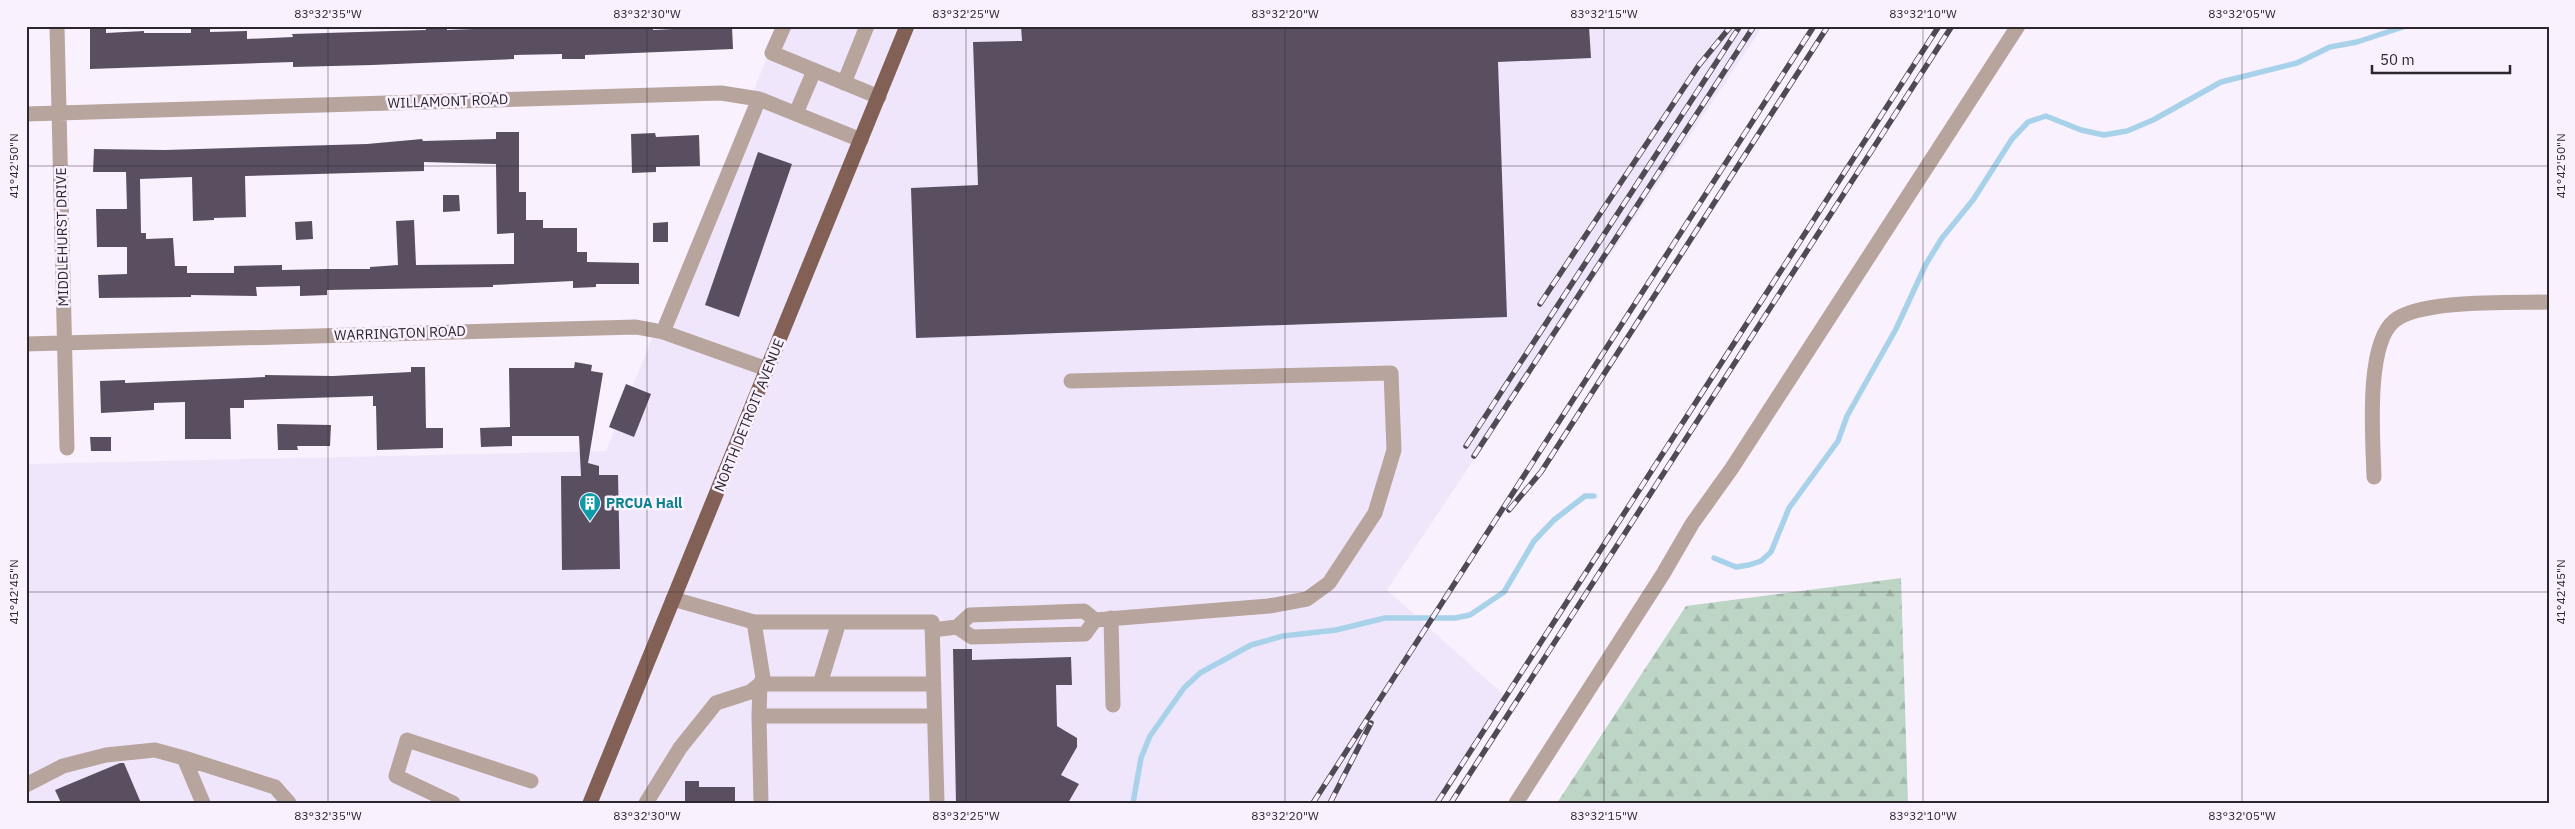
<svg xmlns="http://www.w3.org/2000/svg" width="2575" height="829" font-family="'IBM Plex Sans',sans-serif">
	<defs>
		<pattern id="forest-firs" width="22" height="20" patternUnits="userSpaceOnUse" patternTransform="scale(1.25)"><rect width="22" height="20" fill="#bcd5c5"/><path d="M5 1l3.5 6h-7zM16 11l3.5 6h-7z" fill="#a2b7aa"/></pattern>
	</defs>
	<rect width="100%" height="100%" fill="#faf1ff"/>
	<!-- industrial -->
	<path fill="#f0e6fb" d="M780 26H1763L1387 590 1505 696 1437 803H26V464L606 451Z"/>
	<!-- forest -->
	<path fill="url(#forest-firs)" d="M1901 578 1908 803H1557L1686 606Z"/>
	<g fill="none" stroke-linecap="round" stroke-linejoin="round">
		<!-- stream -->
		<path stroke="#a8d2ea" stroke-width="5.5" d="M1714 558 1736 567 1749 565 1761 561 1771 552 1789 508 1838 441 1847 416 1896 329 1926 264 1942 238 1973 200 2012 139 2028 122 2046 116 2081 130 2104 135 2127 131 2153 120 2221 82 2297 63 2330 47 2357 42 2406 26
			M1133 803 1141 758 1150 736 1184 688 1200 673 1251 645 1283 636 1336 630 1385 618H1455L1470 615 1504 592 1534 541 1554 520 1585 496H1594"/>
	</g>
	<!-- building -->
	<path fill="#5a4f61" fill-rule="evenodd" d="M90 26H106V33L144 31V33H191V28L210 27V32L247 31V39L293 37 292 34 426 30V28H447V30L500 28V26H653V30L732 26 733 49 585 55V59H562V54L514 55V59L372 65 293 67V62L90 69Z
		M1021 26H1589L1591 58 1498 62 1507 317 916 338 911 188 978 185 973 42 1022 41Z
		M496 132H519V192H526V220H543V228H577V252H587V262L639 263V284H596V287L573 288V281L493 285V287L327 290V295L300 296V286L256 287 257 296 191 295V297L99 298 98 275 127 274V247H97L96 209H127L126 172H93L94 149 165 150 367 144 422 139 423 141 496 139ZM424 162 496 164 497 234 514 233V264L416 265 414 220 396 221 398 265 370 267V269H327L282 270V265L234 266V273H187V266H175L173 238 146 239V233H141L140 179 192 177 193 221 214 220V218L246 217 245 176 424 171Z
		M655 133 656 137 699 135 700 166 656 167V172L632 173 631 134Z
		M758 152 792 164 739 317 705 305Z
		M443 195H459L460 211 443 212Z
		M312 221 313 239 296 240 295 222Z
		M668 222V242H653V223Z
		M575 362 592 365 591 371 603 373 588 463 599 466V475H618L620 569 562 570 561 476H581L579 436H512V446L481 447 480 428 510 427 509 368H574Z
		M411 367H425L426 428H443V448L377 450 376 406H373V396L244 400V408H230L231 439H185V402L154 403V410L101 413 100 381 125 380V383L265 377V375L333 376 411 372Z
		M626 384 651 394 634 437 609 427Z
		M277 424 331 425 330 446H297L298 450H278Z
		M90 437H111V451H91Z
		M953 649H972V660L1071 657 1072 685H1056L1057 726 1077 738V747L1061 775 1079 784 1068 803H956Z
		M120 763H124L141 803H61L55 790Z
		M685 781H699V787H735V803H685Z"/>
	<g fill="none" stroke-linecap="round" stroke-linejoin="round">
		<!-- minor -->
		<path stroke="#b7a49d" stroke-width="15" d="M57 26 67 448
			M784 26 772 53 879 97
			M844 83 867 26
			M796 113 814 71
			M26 114 721 93 759 99 861 140
			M663 332 759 99
			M26 344 636 327 663 332 767 369
			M1071 381 1391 373 1394 450 1375 513 1329 583 1307 599 1269 606 1095 620
			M2374 477C2373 440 2365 345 2394 321 2420 299 2514 303 2549 302
			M673 599 754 622 763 678 760 684 759 716
			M1111 618 1113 705
			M754 622H932L937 803
			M932 630 957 627 970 615 1084 611 1095 620 1085 634 972 637 957 627
			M820 684H934
			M26 785 63 766 106 755 155 750 184 758
			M203 803 184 758 275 787 289 803
			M453 803 396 776 407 740 531 781
			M646 803 680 748 716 703 750 692 760 684H820L839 622
			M761 803 759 716H934
			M1516 803 1663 574 1692 524 1732 468 2018 26"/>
		<!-- major -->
		<path stroke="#826055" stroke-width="15" d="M590 803 907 26"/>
		<!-- rail casing -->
		<g stroke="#4f4a53" stroke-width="5.5">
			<path id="rail" d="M1540 304 1699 65 1731 26
				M1466 446 1740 26
				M1474 456 1754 26
				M1509 510 1541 472 1828 26
				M1313 803 1814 26
				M1330 803 1371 723
				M1437 803 1939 26
				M1451 803 1952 26"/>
		</g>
		<!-- rail -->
		<use href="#rail" stroke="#faf1ff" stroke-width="4" stroke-dasharray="11" stroke-linecap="butt"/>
	</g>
	<!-- ticks -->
	<path fill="none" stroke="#2c272f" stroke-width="1" stroke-opacity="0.45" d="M328 26V803M647 26V803M966 26V803M1285 26V803M1604 26V803M1923 26V803M2242 26V803M26 166H2549M26 592H2549"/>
	<!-- icons -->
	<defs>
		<g id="building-pin" transform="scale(1.125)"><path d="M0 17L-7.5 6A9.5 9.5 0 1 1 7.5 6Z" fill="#0f9aa8" stroke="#faf1ff"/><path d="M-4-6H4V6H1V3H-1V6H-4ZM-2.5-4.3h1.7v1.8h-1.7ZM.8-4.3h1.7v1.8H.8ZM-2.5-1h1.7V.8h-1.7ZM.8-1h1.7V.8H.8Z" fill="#fff"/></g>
	</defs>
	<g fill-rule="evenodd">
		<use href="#building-pin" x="590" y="503"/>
	</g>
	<g text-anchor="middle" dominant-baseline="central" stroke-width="5" stroke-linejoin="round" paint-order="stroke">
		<!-- street labels -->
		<g font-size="14" fill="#2c272f" stroke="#faf1ff">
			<text transform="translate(448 101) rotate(-2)">WILLAMONT ROAD</text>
			<text transform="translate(62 237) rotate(-91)">MIDDLEHURST DRIVE</text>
			<text transform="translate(400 333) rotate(-2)">WARRINGTON ROAD</text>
			<text transform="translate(749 415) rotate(-68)">NORTH DETROIT AVENUE</text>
		</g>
		<!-- culture labels -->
		<g font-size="14" font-weight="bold" fill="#0d838f" stroke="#faf1ff" text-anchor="start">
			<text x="606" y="503">PRCUA Hall</text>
		</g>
	</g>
	<!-- border -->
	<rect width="2575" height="829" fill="none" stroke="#faf1ff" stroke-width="55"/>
	<!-- scale -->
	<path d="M2372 65v8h138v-8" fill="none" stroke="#2c272f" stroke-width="2.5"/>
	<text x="2380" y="65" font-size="15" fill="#2c272f" stroke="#faf1ff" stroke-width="4" paint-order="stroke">50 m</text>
	<rect x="28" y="28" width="2520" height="774" fill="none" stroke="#2c272f" stroke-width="2"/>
	<g font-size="12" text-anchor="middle" fill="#2c272f">
		<text x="328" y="18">83°32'35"W</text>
		<text x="647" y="18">83°32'30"W</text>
		<text x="966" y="18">83°32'25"W</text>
		<text x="1285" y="18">83°32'20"W</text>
		<text x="1604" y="18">83°32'15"W</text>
		<text x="1923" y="18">83°32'10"W</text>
		<text x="2242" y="18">83°32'05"W</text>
		<text transform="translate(14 166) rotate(-90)" y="4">41°42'50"N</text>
		<text transform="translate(2561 166) rotate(-90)" y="4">41°42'50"N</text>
		<text transform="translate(14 592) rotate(-90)" y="4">41°42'45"N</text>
		<text transform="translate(2561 592) rotate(-90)" y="4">41°42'45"N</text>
		<text x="328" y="820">83°32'35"W</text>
		<text x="647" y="820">83°32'30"W</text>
		<text x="966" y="820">83°32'25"W</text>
		<text x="1285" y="820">83°32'20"W</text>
		<text x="1604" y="820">83°32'15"W</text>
		<text x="1923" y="820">83°32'10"W</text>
		<text x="2242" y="820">83°32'05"W</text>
	</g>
</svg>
